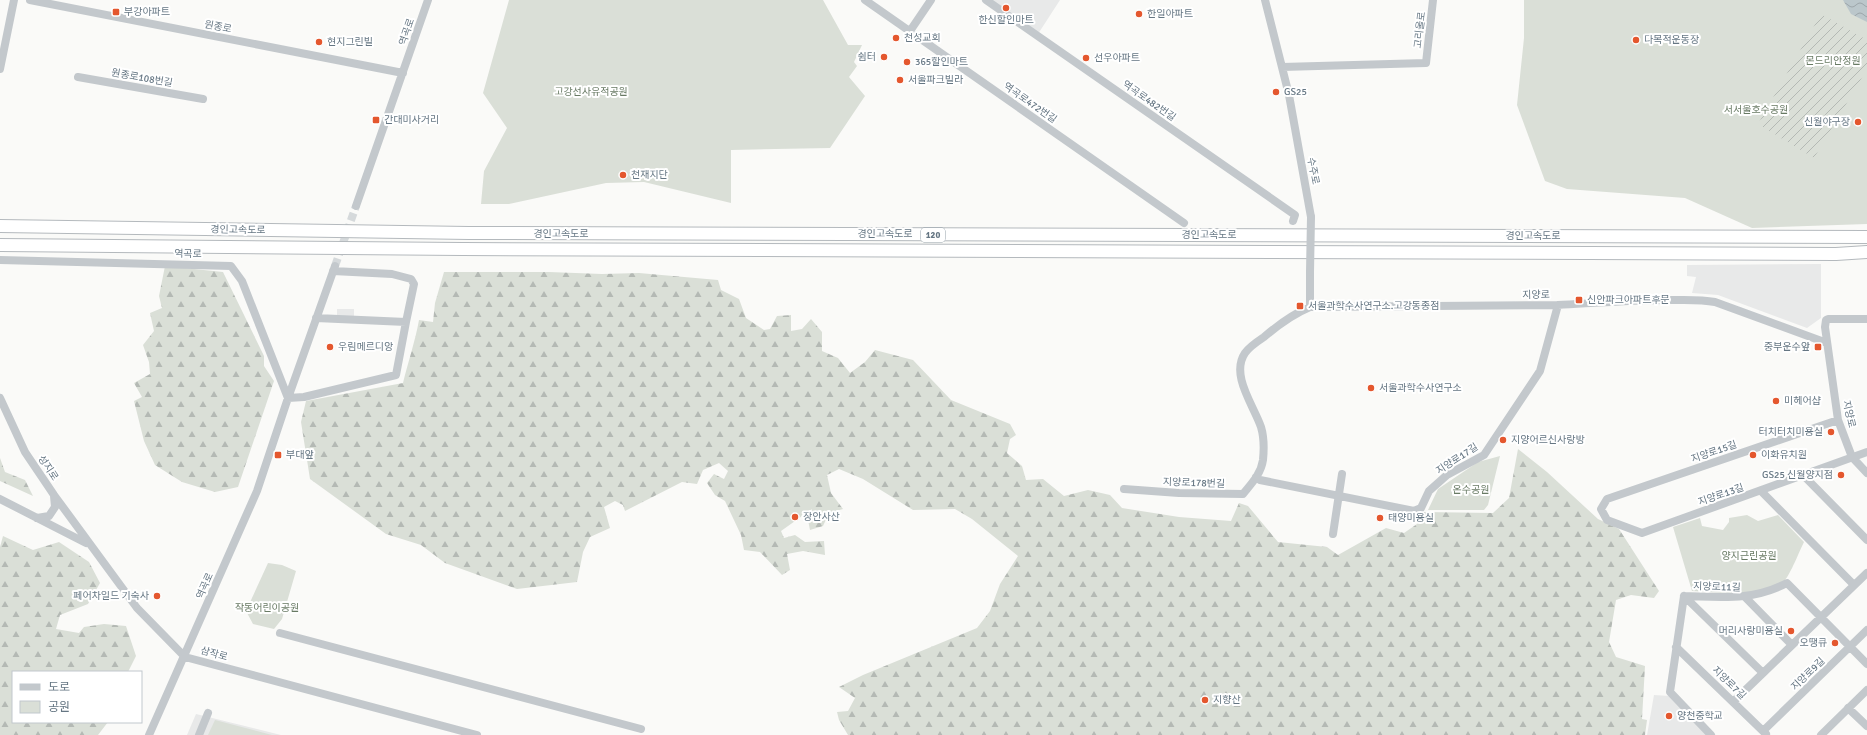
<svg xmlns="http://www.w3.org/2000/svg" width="1867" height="735" font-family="Signika,'Noto Sans KR',sans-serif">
	<defs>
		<pattern id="forest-firs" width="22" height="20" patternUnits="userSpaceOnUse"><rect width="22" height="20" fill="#dadfd7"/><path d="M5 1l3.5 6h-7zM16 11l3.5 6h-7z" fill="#b4b9b4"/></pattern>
		<pattern id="garden-furrows" width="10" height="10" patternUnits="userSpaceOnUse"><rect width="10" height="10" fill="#dadfd7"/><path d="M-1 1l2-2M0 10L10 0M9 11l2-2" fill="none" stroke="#b4b9b4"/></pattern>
		<pattern id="water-waves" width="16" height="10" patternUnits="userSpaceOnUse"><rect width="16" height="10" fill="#bbc7cb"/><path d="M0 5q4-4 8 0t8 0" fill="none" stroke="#9ca6aa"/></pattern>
	</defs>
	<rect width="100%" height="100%" fill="#fafaf8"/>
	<!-- built -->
	<path fill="#e8e9e9" d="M989 0H1060L1038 34Z
		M1821 264V318L1807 328 1718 295 1692 293 1696 277 1687 276V265Z
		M337 309H354V317H337Z
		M1654 695 1670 696 1706 735H1647Z
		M196 714 281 735H187Z"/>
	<!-- green -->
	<path fill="#dadfd7" d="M509 0H823L848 45H862L854 62 857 66 849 77 865 96 830 148 731 150V203L644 182 606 183 509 204H481L484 171 507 128 483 93Z
		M1524 0H1867V224L1752 228 1685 198 1567 189 1545 181 1517 105 1524 38Z
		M1500 456 1488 505 1484 510H1428L1438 489 1478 462Z
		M1747 515 1758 521 1778 515 1804 542C1800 550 1790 575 1785 580 1766 599 1716 592 1692 591L1673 527 1700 518 1702 526 1723 530 1729 522V518Z
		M268 563 282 565 296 571 282 619 274 629 253 624 246 611Z
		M215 720 272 735H208Z"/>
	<!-- forest -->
	<path fill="url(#forest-firs)" d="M165 266 223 272 264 356V366L274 381 238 487 215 492 182 482 155 465 144 441 134 401 142 397 134 383 150 374 149 362 143 345 154 331 150 313 162 308 159 296Z
		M444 272H549L602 274 639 273 718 280 721 290 739 299 746 318 764 330 770 329 777 316 791 315V331L802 329 811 319 822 332V351L838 358 850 373 865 362 875 350 913 360 951 400 1010 424 1016 435 1010 439 1007 453 1022 466 1026 480 1043 479 1064 496 1088 490 1110 495 1122 508 1179 517 1231 521 1239 503 1248 506 1278 542 1327 547 1338 555 1386 528 1404 533 1417 524 1424 512 1493 513 1509 498 1518 449 1547 472 1598 519 1619 529 1659 591 1654 598 1631 595 1616 600 1609 642 1616 657 1645 666 1642 719 1647 720 1645 735H848L839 720 837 712 848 711 855 698 839 687 863 675 977 628 990 611 1000 584 1018 556 972 519 955 509 913 510 863 479 839 469 827 475 831 493 843 509 829 513 823 526 810 530 808 520 812 509 781 531 784 538 795 535 805 542 824 541 825 555 803 551 787 554 790 570 782 575 760 552 744 550 741 535 725 501 715 495 707 483 714 474 724 479 728 471 719 463 703 470 697 484 682 482 625 511 623 505 615 501 604 507 610 528 590 537 583 552 577 582 517 589 445 563 421 545 386 534 310 479 301 422 306 401 403 383C408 362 415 342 419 320L433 322 435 303Z
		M0 458 5 472 25 480 33 496 0 481Z
		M3 536 33 550 59 542 89 562 100 583 88 604 60 615 56 629 79 633 84 627 104 624 126 626 136 656 128 672H13V722H108L98 735H0V547Z"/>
	<!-- garden -->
	<path fill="url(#garden-furrows)" d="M1821 14 1867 40V69L1814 158 1758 124Z"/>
	<!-- water -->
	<path fill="url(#water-waves)" d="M1843 0H1867V22L1851 14Z"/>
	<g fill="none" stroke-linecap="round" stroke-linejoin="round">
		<!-- minor-tunnel -->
		<path stroke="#d5d9db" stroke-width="8" stroke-dasharray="8 4" stroke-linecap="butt" d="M335 266 356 206"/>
		<!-- highway casing -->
		<g stroke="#b4b9bd" stroke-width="14">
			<path id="highway" d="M0 226 469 233 1867 237
				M0 245 462 249 1836 254 1867 252"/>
		</g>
		<!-- minor -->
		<path stroke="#c3c8cc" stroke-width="8" d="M30 0 403 73
			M865 0 1184 223
			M986 0 1295 215 1293 221
			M1265 0 1289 95 1311 217
			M910 31 931 0
			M1282 67 1426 63 1433 0
			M0 69 14 0
			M78 77 203 99
			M356 206 428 0
			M0 260 231 266 242 281 288 398 304 397 396 375 406 322 316 318
			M333 271 392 274 411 279 414 284 406 322
			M1310 307V272
			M1867 319H1828L1826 320 1825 327 1838 420 1852 457 1867 473
			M0 398 25 452 54 495 137 608 185 657 477 735
			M1838 420 1607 499 1601 509 1607 520 1642 533 1867 452
			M1803 475 1867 540
			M1256 477 1260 480 1414 511 1421 508 1429 491 1447 475 1484 455 1540 371 1558 305
			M1124 489 1179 493 1243 494C1251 484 1261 474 1263 460 1264 450 1264 437 1261 427 1254 406 1230 375 1245 353 1249 347 1258 341 1264 337 1278 325 1293 314 1310 307L1558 305C1595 303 1632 300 1669 300 1684 300 1700 299 1715 302L1827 343
			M1761 491 1854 585
			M0 499 86 543
			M37 518 49 516 55 507 54 496
			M1333 534 1342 474
			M1684 596C1723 597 1752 601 1787 583L1867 664
			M1684 596 1670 692 1711 735
			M1684 596 1763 673
			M1745 597 1792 645
			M280 633 641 729
			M1676 647 1766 734
			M1734 701 1867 573
			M1848 708 1867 726
			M1763 731 1867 630
			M149 735 257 491 288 398 335 266
			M199 735 208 713
			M1821 735 1867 690"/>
		<!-- highway -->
		<use href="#highway" stroke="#fff" stroke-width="12"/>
		<!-- minor-bridge -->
		<path stroke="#c3c8cc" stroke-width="8" d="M1310 272 1311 217"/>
	</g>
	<!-- markers -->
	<g fill="#e4572e" stroke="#fff" stroke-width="1.5">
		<circle cx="1006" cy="8" r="4"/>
		<rect x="112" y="8" width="8" height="8" rx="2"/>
		<circle cx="1139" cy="14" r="4"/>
		<circle cx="896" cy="38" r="4"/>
		<circle cx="1636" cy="40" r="4"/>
		<circle cx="319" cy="42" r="4"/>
		<circle cx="884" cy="57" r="4"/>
		<circle cx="1086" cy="58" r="4"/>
		<circle cx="907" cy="62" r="4"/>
		<circle cx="900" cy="80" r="4"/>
		<circle cx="1276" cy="92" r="4"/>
		<rect x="372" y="116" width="8" height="8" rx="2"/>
		<circle cx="1858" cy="122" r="4"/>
		<circle cx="623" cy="175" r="4"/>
		<rect x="1575" y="296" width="8" height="8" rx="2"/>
		<rect x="1296" y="302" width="8" height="8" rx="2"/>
		<circle cx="330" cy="347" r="4"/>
		<rect x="1814" y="343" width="8" height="8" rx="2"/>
		<circle cx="1371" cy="388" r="4"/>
		<circle cx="1776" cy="401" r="4"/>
		<circle cx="1831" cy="432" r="4"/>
		<circle cx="1503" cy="440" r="4"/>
		<rect x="274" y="451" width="8" height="8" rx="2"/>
		<circle cx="1753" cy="455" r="4"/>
		<circle cx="1841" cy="475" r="4"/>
		<circle cx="795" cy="517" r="4"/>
		<circle cx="1380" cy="518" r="4"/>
		<circle cx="157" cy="596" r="4"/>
		<circle cx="1791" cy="631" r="4"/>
		<circle cx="1835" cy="643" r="4"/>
		<circle cx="1205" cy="700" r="4"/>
		<circle cx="1669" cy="716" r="4"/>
	</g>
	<g text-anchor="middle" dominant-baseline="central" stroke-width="4" stroke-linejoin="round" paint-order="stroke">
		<!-- shield labels -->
		<rect fill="#fff" stroke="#939fa8" stroke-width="1" x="921" y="228" width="24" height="14" rx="3"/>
		<g font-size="9" font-weight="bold" fill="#657683">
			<text x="933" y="235">120</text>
		</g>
		<!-- poi labels -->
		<g font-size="10" fill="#657683" stroke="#fff" text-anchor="start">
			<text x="124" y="12">부강아파트</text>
			<text x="1147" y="14">한일아파트</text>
			<text x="1006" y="20" text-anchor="middle">한신할인마트</text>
			<text x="904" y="38">천성교회</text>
			<text x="1644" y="40">다목적운동장</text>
			<text x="327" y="42">현지그린빌</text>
			<text x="876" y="57" text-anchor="end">쉼터</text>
			<text x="1094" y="58">선우아파트</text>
			<text x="915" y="62">365할인마트</text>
			<text x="908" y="80">서울파크빌라</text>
			<text x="1284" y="92">GS25</text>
			<text x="384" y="120">간대미사거리</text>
			<text x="1850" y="122" text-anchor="end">신월야구장</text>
			<text x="631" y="175">천재지단</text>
			<text x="1587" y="300">신안파크아파트후문</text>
			<text x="1308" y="306">서울과학수사연구소.고강동종점</text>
			<text x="338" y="347">우림메르디앙</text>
			<text x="1810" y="347" text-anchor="end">중부운수앞</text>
			<text x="1379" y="388">서울과학수사연구소</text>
			<text x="1784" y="401">미헤어샵</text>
			<text x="1823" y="432" text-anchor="end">터치터치미용실</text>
			<text x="1511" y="440">지양어르신사랑방</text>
			<text x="286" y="455">부대앞</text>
			<text x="1761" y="455">이화유치원</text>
			<text x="1833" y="475" text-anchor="end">GS25 신월양지점</text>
			<text x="803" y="517">장안사산</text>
			<text x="1388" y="518">태양미용실</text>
			<text x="149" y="596" text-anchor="end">페어차일드 기숙사</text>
			<text x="1783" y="631" text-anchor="end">머리사랑미용실</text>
			<text x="1827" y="643" text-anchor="end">오땡큐</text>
			<text x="1213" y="700">지향산</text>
			<text x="1677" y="716">양천중학교</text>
		</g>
		<!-- street labels -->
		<g font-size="10" fill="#657683" stroke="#fff">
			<text transform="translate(218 27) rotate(11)">원종로</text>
			<text transform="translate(1420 30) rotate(-83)">고리울로</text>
			<text transform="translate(407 32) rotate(-71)">역곡로</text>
			<text transform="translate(142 78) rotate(10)">원종로108번길</text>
			<text transform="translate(1149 101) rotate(35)">역곡로482번길</text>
			<text transform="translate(1030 103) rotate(35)">역곡로472번길</text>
			<text transform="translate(1313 171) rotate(79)">수주로</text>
			<text transform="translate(238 230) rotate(1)">경인고속도로</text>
			<text x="561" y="234">경인고속도로</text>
			<text x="885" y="234">경인고속도로</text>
			<text x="1209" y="235">경인고속도로</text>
			<text x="1533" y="236">경인고속도로</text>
			<text transform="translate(188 254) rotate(1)">역곡로</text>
			<text transform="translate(1536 295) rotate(-1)">지양로</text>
			<text transform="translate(1849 414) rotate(77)">지양로</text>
			<text transform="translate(1714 452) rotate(-19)">지양로15길</text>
			<text transform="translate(1457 459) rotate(-33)">지양로17길</text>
			<text transform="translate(48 468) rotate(56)">성지로</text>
			<text transform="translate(1194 483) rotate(2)">지양로178번길</text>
			<text transform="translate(1721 495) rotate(-19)">지양로13길</text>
			<text transform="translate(205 586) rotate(-66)">역곡로</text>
			<text transform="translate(1717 587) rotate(2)">지양로11길</text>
			<text transform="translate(214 654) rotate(15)">삼작로</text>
			<text transform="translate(1808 674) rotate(-44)">지양로9길</text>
			<text transform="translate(1729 683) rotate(44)">지양로7길</text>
		</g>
		<!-- park labels -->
		<g font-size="10" fill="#687a64" stroke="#fff">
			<text x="1833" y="61">몬드리안정원</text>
			<text x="591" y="92">고강선사유적공원</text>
			<text x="1756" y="110">서서울호수공원</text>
			<text x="1471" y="490">온수공원</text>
			<text x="1749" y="556">양지근린공원</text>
			<text x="267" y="608">작동어린이공원</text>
		</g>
	</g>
	<!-- legend -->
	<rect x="12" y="671" width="130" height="52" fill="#ffffff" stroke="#c1c8cd"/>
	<rect x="20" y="684" width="20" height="6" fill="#c3c8cc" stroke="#c1c8cd"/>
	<text x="48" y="691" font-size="12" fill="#657683">도로</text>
	<rect x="20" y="701" width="20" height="12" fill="#dadfd7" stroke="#c1c8cd"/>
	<text x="48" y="711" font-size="12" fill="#657683">공원</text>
</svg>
